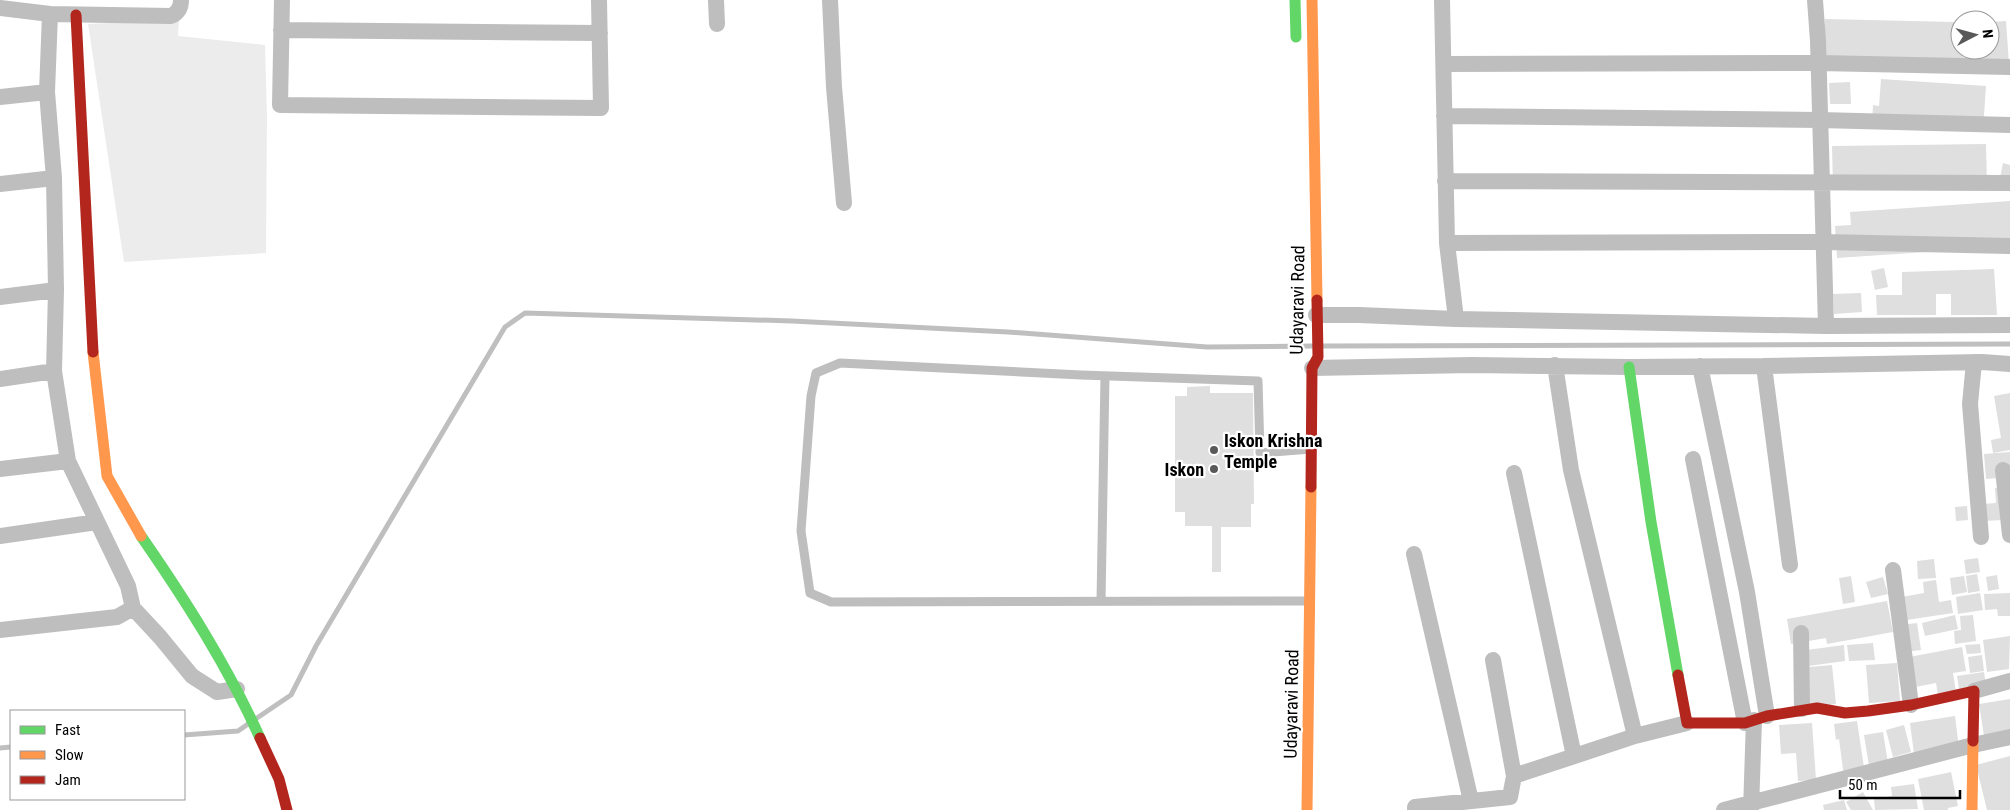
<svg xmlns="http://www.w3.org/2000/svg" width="2010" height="810" font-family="'Roboto Condensed',sans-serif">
	<rect width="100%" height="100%" fill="#fff"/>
	<!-- green -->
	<path fill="#ececec" d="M179 20 178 36 265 45 267 117 266 253 124 262 88 24Z"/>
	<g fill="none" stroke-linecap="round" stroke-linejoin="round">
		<!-- stream -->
		<path stroke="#bfbfbf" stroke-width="5" d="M1323 346 2010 344
			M257 718 291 695 316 646 505 327 525 313 792 321 1008 332 1207 347 1312 346
			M184 735 238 731 248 724
			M0 748 11 747"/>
	</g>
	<!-- building -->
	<path fill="#dfdfdf" d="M1825 19 1954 22 1953 43H1960V50H1971L1970 69 1823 67Z
		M2006 21 2009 64 1985 66 1984 50H1990V22Z
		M1881 79 1986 86 1983 130 1872 123 1873 105 1879 106Z
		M1850 82 1851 104H1830L1829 83Z
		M1986 144 1987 185 1833 188 1832 146Z
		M2003 163 2010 165V186L1999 183Z
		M2010 201V250L1971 249 1837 258 1835 226 1851 225 1850 212Z
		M1884 268 1888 287 1875 290 1871 271Z
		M1994 269 1997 315H1951V294H1936V315H1877L1876 295H1902V272Z
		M1861 293 1862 312 1834 314 1833 294Z
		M1210 386V393H1253L1254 504H1251V527H1221V572H1212V526H1185V512H1175V396H1187V387Z
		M2010 393V450L1993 453 1991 440 2001 438 1994 396Z
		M2010 452V477L1986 479 1984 454Z
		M2010 487 2003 520 1984 521 1983 504 1996 503 1995 488Z
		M1967 506 1968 520 1956 521 1955 507Z
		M1978 558 1980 572 1966 574 1964 560Z
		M1934 559 1936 578 1918 579 1917 561Z
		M1977 574 1980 591 1968 593 1966 576Z
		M1997 575 1999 589 1988 591 1986 577Z
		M1851 576 1855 602 1843 604 1839 578Z
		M1964 576 1967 592 1952 595 1950 578Z
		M1883 577 1888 594 1871 598 1866 582Z
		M1936 580 1939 602 1951 600 1953 613 1900 621 1896 598 1924 593 1923 582Z
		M1980 593 1983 610 1958 614 1956 597Z
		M2010 593V616H1998L1997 609 1985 610 1984 594Z
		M1887 601 1893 632 1827 644 1826 638 1791 644 1787 619Z
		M1955 615 1958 629 1925 636 1922 623Z
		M1973 615 1976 641 1955 644 1954 631 1961 630 1960 616Z
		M1917 623 1921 650 1905 652 1901 625Z
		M2010 636 2009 669 1987 672 1983 640Z
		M1873 643 1875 660 1849 661 1847 645Z
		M1980 644 1981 653 1967 654 1965 645Z
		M1844 645 1845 661 1801 667 1799 651Z
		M1962 647 1966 671 1953 673 1956 692 1938 695 1936 683 1910 688 1904 658Z
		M1982 655 1984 671 1970 673 1968 657Z
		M1897 663 1900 701 1869 703 1866 665Z
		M1832 665 1836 704 1802 708 1798 668Z
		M1984 672 1987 691 1960 695 1957 676Z
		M2010 699V732L1984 736 1979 704Z
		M1955 716 1959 748 1914 754 1910 723Z
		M1857 721 1865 774 1844 777 1839 739 1836 740 1834 724Z
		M1812 723 1816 780 1798 781 1796 753 1781 754 1779 725Z
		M1904 725 1911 752 1893 757 1886 730Z
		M1883 732 1888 763 1869 766 1864 735Z
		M2010 756V810H1987L1976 765Z
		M1951 772 1958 806 1948 808V810H1924L1918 779Z
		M1914 784 1918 809 1875 810 1874 799 1892 796 1891 787Z
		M1863 792 1873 810H1851L1846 802Z
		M1844 800 1847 810H1824L1823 805Z"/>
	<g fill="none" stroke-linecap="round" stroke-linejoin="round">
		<!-- lane -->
		<path stroke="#bebebe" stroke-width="9" d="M1101 601 1105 376
			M1309 601 831 602 810 593 801 531 811 396 816 373 840 363 1081 375 1258 381 1260 453 1311 449"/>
		<!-- street -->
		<path stroke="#bebebe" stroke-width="16" d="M282 0 280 105 601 108 599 0
			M716 0 717 24
			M830 0 834 87 844 203
			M1815 0 1818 41 1826 326
			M0 8 50 14 47 92 54 178 56 290 54 371 68 461 128 586 133 608 117 617 0 630
			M50 14 171 16C178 13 181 7 181 0
			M281 30 600 33
			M1445 64 1819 63 2010 67
			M0 97 47 92
			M1444 116 1820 120 2010 125
			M1445 181 2010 183
			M0 184 54 178
			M1447 243 1825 242 2010 246
			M0 297 56 290
			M1316 315H1359L1456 319 1447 243 1442 0
			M1456 319 1826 326 2010 325
			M1974 362 1970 404 1981 537
			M1555 365 1571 470 1635 736
			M1700 366 1747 592 1767 716
			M1764 366 1790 565
			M1312 368 1472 365 1629 367 1764 366 1982 362 2010 364
			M0 379 54 371
			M1693 459 1745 723
			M0 469 68 461
			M2003 470 2010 535
			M1514 473 1574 756
			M0 536 97 522
			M1414 554 1471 801
			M1893 570 1911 705
			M133 608 160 637 192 676 217 692 237 689
			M1801 633 1802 709
			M1493 660 1514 776
			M1974 691 2010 681
			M1415 810V807L1510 797 1514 776 1635 736 1687 723
			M1724 810 1973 745 2010 737
			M1751 810 1754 720"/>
		<!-- fast -->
		<path stroke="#63d668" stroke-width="11" d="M1295 0 1296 37
			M1629 367 1651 522 1678 675
			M141 536C186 601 228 667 260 738"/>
		<!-- slow -->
		<path stroke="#ff974d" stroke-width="11" d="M1312 0 1317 300
			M93 352 107 476 141 536
			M1307 810 1311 487
			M1972 810 1973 741"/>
		<!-- jam -->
		<path stroke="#b3261e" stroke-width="11" d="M76 15 93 352
			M1311 487 1312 368 1318 357 1317 300
			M1678 675 1687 723H1745L1767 716 1817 708 1845 713 1868 711 1911 705 1974 691 1973 741
			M260 738 279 779 287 810"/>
	</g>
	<!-- markers -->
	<g fill="#595959" stroke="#fff" stroke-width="2">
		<circle cx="1214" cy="450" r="5"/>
		<circle cx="1214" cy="469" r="5"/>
	</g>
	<g text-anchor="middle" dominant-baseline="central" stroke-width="4.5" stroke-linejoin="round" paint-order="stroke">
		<!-- street labels -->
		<g font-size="18" fill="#000" stroke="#fff">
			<text transform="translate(1297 300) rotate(-89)">Udayaravi Road</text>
			<text transform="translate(1291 704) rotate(-89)">Udayaravi Road</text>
		</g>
		<!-- poi labels -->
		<g font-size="18" font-weight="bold" fill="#000" stroke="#fff" text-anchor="start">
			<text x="1224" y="440">Iskon Krishna<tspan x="1224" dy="21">Temple</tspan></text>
			<text x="1204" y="469" text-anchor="end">Iskon</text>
		</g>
	</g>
	<!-- legend -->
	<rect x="10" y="710" width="175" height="90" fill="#ffffff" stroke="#999999"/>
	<rect x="20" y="726" width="25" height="8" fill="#63d668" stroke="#999999"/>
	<text x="55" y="735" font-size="15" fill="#000000">Fast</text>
	<rect x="20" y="751" width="25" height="8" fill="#ff974d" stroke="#999999"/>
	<text x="55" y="760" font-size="15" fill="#000000">Slow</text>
	<rect x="20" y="776" width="25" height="8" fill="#b3261e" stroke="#999999"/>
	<text x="55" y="785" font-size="15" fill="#000000">Jam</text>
	<!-- north arrow -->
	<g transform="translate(1975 35) rotate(84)"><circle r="24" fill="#ffffff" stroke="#999999"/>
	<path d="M0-4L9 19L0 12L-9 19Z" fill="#595959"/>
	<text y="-8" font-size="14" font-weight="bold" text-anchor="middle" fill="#000000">N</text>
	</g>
	<!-- scale -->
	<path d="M1840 790v8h120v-8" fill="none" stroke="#000000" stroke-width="2.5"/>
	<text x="1848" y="790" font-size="15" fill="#000000" stroke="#ffffff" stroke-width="4" paint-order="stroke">50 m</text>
</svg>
